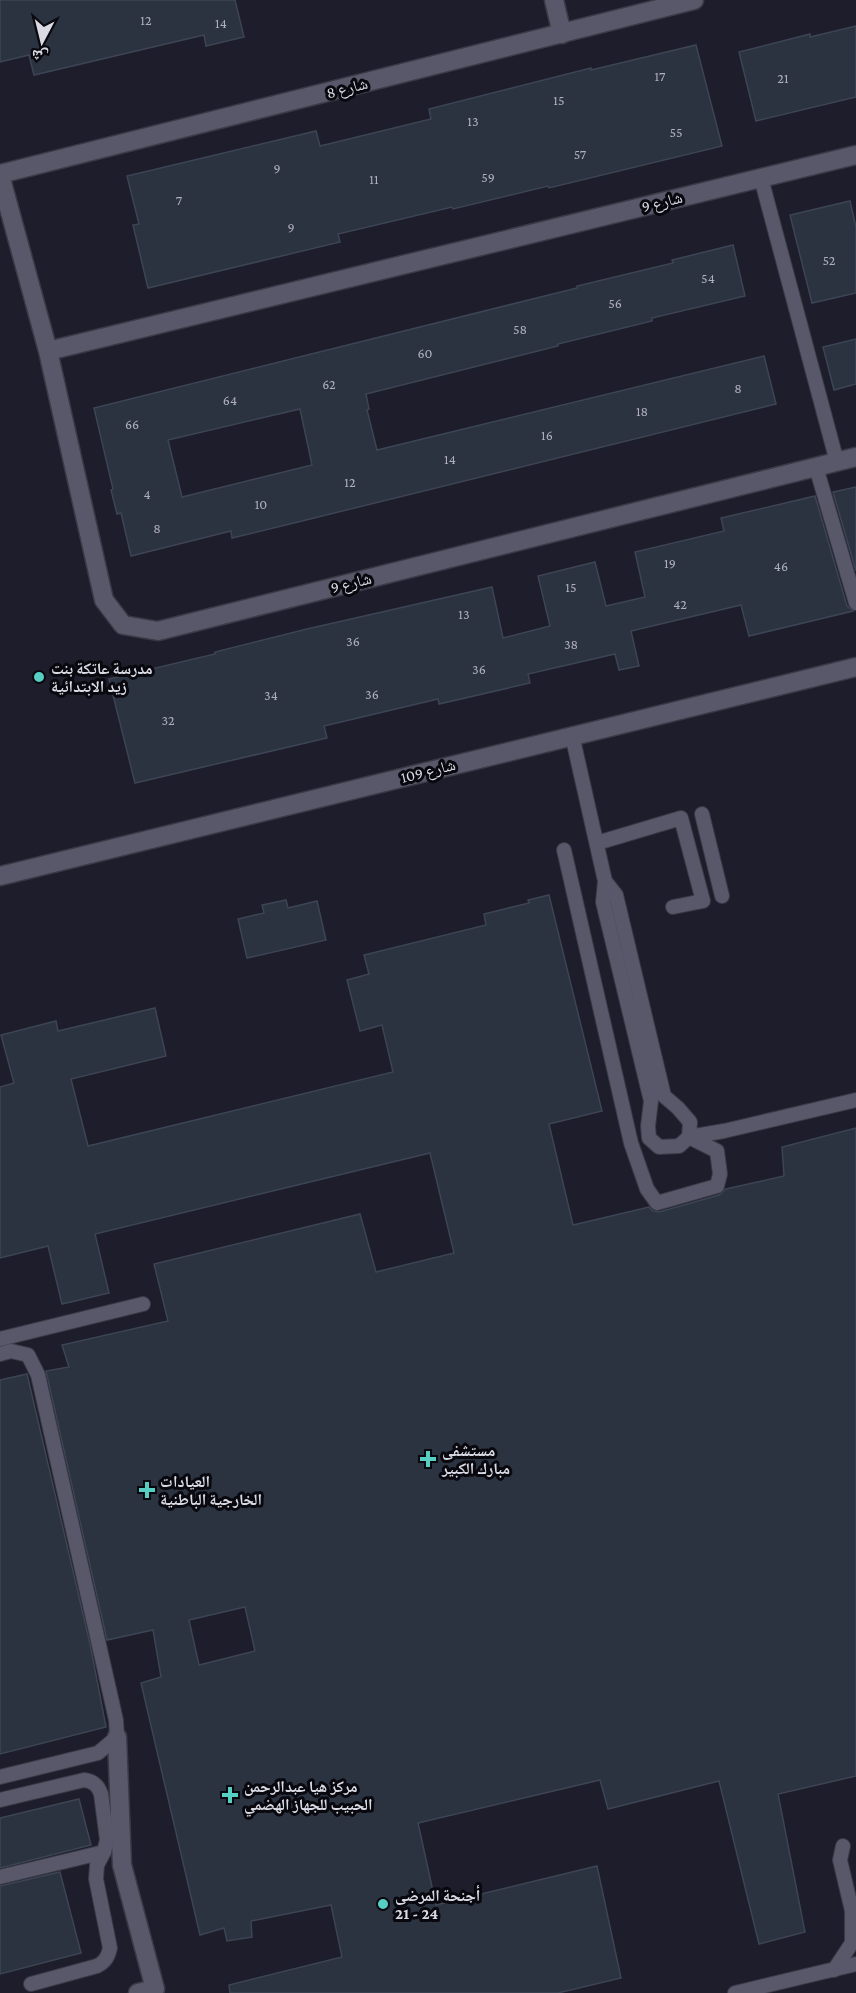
<svg xmlns="http://www.w3.org/2000/svg" width="856" height="1993" font-family="'Crimson Pro','Noto Naskh Arabic',serif">
	<rect width="100%" height="100%" fill="#1d1d2b"/>
	<!-- building -->
	<path fill="#2b3240" stroke="#3d4554" stroke-width="1.5" fill-rule="evenodd" d="M0 0H235L244 37 206 46 204 35 34 75 29 55 0 62Z
		M856 26V97L756 121 739 52 810 34V37Z
		M696 45 722 146 549 188 548 186 453 209 452 207 338 234 340 242 148 288 133 225 139 224 127 176 316 131 320 146 431 119 429 109 591 68V70Z
		M850 201 856 227V293L812 303 790 215Z
		M733 245 745 296 652 318V321L558 344V346L366 394 369 409 367 410 377 450 764 356 776 404 302 521 232 538 231 531 131 556 121 513 117 514 111 490 113 489 94 408 577 288V286L673 263 672 260ZM300 409 312 465 182 497 168 440Z
		M856 339V384L834 390 823 347Z
		M856 487V571L833 492Z
		M815 496 847 606 853 611 749 636 741 605 631 631 639 666 619 670 615 654 528 674 530 683 439 704 438 699 324 726 327 738 135 783 109 679 215 654V652L307 629 492 587 503 638 550 626 538 576 595 562 606 606 645 597 635 552 724 531 721 518Z
		M549 895 602 1111 549 1124 573 1225 649 1207 653 1211 659 1212 719 1195 726 1189 784 1176 782 1147 856 1128V1776L778 1794 805 1932 759 1944 719 1781 608 1809 600 1780 418 1823 436 1905 597 1866 621 1978 558 1993H230L229 1985 342 1957 331 1905 251 1921 252 1937 227 1941 224 1928 200 1935 141 1683 161 1677 153 1630 107 1640 46 1371 69 1367 62 1345 168 1321 154 1264 360 1214 376 1272 454 1253 430 1153 95 1234 109 1293 62 1304 48 1246 0 1258V1087L14 1083 1 1035 56 1021 58 1031 155 1008 166 1056 71 1079 88 1146 393 1072 382 1025 360 1031 347 980 369 974 364 955 486 925 484 914 529 903 528 900ZM245 1607 255 1651 199 1665 189 1620Z
		M286 900 288 908 317 901 326 940 247 958 238 919 264 913 262 905Z
		M27 1374 90 1644 106 1727 0 1754V1380Z
		M79 1799 91 1845 0 1868V1818Z
		M60 1872 81 1953 0 1974V1886Z"/>
	<g fill="none" stroke-linecap="round" stroke-linejoin="round">
		<!-- service casing -->
		<g stroke="#393a45" stroke-width="16">
			<path id="service" d="M761 178 837 462
				M816 467 856 603
				M572 735 605 881 603 902 651 1101 648 1126 649 1138 659 1147 679 1146 689 1137 724 1131 856 1100
				M702 814 722 896
				M597 843 681 818 703 901 673 907
				M564 850 631 1143 647 1189 657 1203 717 1186 720 1174 717 1151 689 1137
				M605 881 616 895 664 1096 678 1108 690 1122 689 1137
				M0 1339 143 1304
				M0 1354 11 1351 28 1355 38 1375 116 1720 117 1737 98 1753 0 1777
				M0 1800 84 1780C93 1781 98 1785 101 1794L107 1840 104 1852 97 1865 96 1879 110 1948C108 1957 105 1962 97 1966L31 1984
				M843 1846 840 1860 852 1911
				M0 1877 104 1852
				M834 1970 852 1943V1911H856
				M735 1993 856 1964"/>
		</g>
		<!-- pedestrian casing -->
		<g stroke="#393a45" stroke-width="21">
			<path id="pedestrian" d="M117 1737 122 1865 155 1989 138 1993"/>
		</g>
		<!-- minor casing -->
		<g stroke="#393a45" stroke-width="21">
			<path id="minor" d="M554 0 562 34
				M0 174 694 0
				M0 175 48 351 104 600 123 625 158 631 856 457
				M48 351 856 155"/>
		</g>
		<!-- tertiary casing -->
		<g stroke="#393a45" stroke-width="21">
			<path id="tertiary" d="M0 876 856 667"/>
		</g>
		<!-- service -->
		<use href="#service" stroke="#58586a" stroke-width="14"/>
		<!-- pedestrian -->
		<use href="#pedestrian" stroke="#58586a" stroke-width="18"/>
		<!-- minor -->
		<use href="#minor" stroke="#58586a" stroke-width="18"/>
		<!-- tertiary -->
		<use href="#tertiary" stroke="#58586a" stroke-width="18"/>
	</g>
	<!-- markers -->
	<g fill="#56cec3" stroke="#08080e" stroke-width="2">
		<circle cx="39" cy="677" r="6"/>
		<path d="M425 1450h6v6h6v6h-6v6h-6v-6h-6v-6h6z"/>
		<path d="M144 1481h6v6h6v6h-6v6h-6v-6h-6v-6h6z"/>
		<path d="M227 1786h6v6h6v6h-6v6h-6v-6h-6v-6h6z"/>
		<circle cx="383" cy="1904" r="6"/>
	</g>
	<g text-anchor="middle" dominant-baseline="central" stroke-width="6" stroke-linejoin="round" paint-order="stroke">
		<!-- number labels -->
		<g font-size="14" fill="#aeb0bb">
			<text x="146" y="20">12</text>
			<text x="221" y="23">14</text>
			<text x="660" y="76">17</text>
			<text x="783" y="78">21</text>
			<text x="559" y="100">15</text>
			<text x="473" y="121">13</text>
			<text x="676" y="132">55</text>
			<text x="580" y="154">57</text>
			<text x="277" y="168">9</text>
			<text x="488" y="177">59</text>
			<text x="374" y="179">11</text>
			<text x="179" y="200">7</text>
			<text x="291" y="227">9</text>
			<text x="829" y="260">52</text>
			<text x="708" y="278">54</text>
			<text x="615" y="303">56</text>
			<text x="520" y="329">58</text>
			<text x="425" y="353">60</text>
			<text x="329" y="384">62</text>
			<text x="738" y="388">8</text>
			<text x="230" y="400">64</text>
			<text x="642" y="411">18</text>
			<text x="132" y="424">66</text>
			<text x="547" y="435">16</text>
			<text x="450" y="459">14</text>
			<text x="350" y="482">12</text>
			<text x="147" y="494">4</text>
			<text x="261" y="504">10</text>
			<text x="157" y="528">8</text>
			<text x="670" y="563">19</text>
			<text x="781" y="566">46</text>
			<text x="571" y="587">15</text>
			<text x="680" y="604">42</text>
			<text x="464" y="614">13</text>
			<text x="353" y="641">36</text>
			<text x="571" y="644">38</text>
			<text x="479" y="669">36</text>
			<text x="372" y="694">36</text>
			<text x="271" y="695">34</text>
			<text x="168" y="720">32</text>
		</g>
		<!-- street labels -->
		<g font-size="16" fill="#d9dae4" stroke="#08080e">
			<text transform="translate(347 88) rotate(-14)">شارع 8</text>
			<text transform="translate(662 202) rotate(-14)">شارع 9</text>
			<text transform="translate(351 583) rotate(-14)">شارع 9</text>
			<text transform="translate(428 771) rotate(-14)">شارع 109</text>
		</g>
		<!-- poi labels -->
		<g font-size="16" font-weight="bold" fill="#d9dae4" stroke="#08080e" text-anchor="start">
			<text x="51" y="668">مدرسة عاتكة بنت<tspan x="51" dy="18">زيد الابتدائية</tspan></text>
			<text x="442" y="1450">مستشفى<tspan x="442" dy="18">مبارك الكبير</tspan></text>
			<text x="160" y="1481">العيادات<tspan x="160" dy="18">الخارجية الباطنية</tspan></text>
			<text x="244" y="1786">مركز هيا عبدالرحمن<tspan x="244" dy="18">الحبيب للجهاز الهضمي</tspan></text>
			<text x="395" y="1895">أجنحة المرضى<tspan x="395" dy="18">21 - 24</tspan></text>
		</g>
	</g>
	<!-- north arrow -->
	<g transform="translate(42 42) rotate(187)" stroke="#08080e" stroke-width="4.5" paint-order="stroke">
	<path d="M0-4.5L10 22L0 15L-10 22Z" fill="#d9dae4"/>
	<text y="-9" font-size="16" font-weight="bold" text-anchor="middle" fill="#d9dae4">ش</text>
	</g>
</svg>
